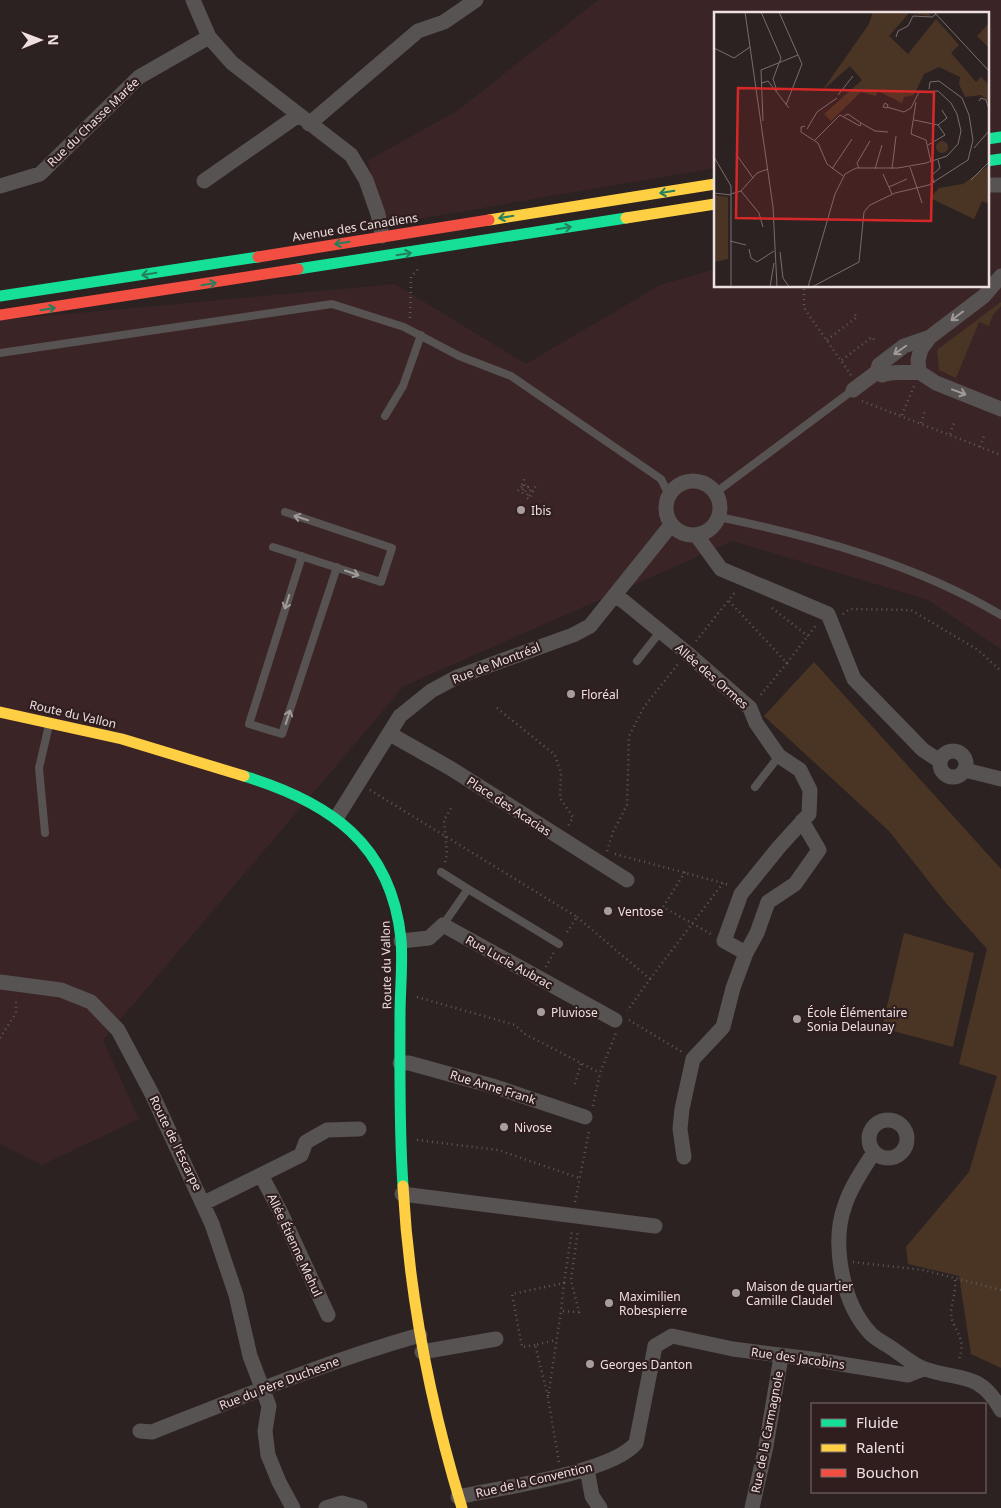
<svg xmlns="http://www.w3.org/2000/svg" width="1001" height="1508" font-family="'Noto Sans',sans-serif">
	<rect width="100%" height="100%" fill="#2c2222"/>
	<!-- built -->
	<path fill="#3b2425" d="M598 0H1001V649L928 600 733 541 404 686 103 1040 139 1119 42 1165 0 1144V320L395 284 526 364 660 285 715 269V286H987V14H715V168L389 224 367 161 457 111Z"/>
	<!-- green -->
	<path fill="#4a3524" d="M1001 302V306L993 315 989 326 979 322 956 378 939 370 937 350Z
		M814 662 1001 869V1368L971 1354 959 1276 908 1264 906 1247 969 1172 997 1076 959 1064 987 949 946 903 889 831 764 716Z
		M904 933 974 953 953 1047 882 1028Z"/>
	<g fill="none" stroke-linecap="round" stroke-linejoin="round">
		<!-- path -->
		<path stroke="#5f5a5a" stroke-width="2.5" stroke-dasharray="1 4" stroke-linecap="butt" d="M804 289V308L851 375
			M410 318 411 277 418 269
			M827 340 857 317 854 313
			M842 360 872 337 875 341
			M862 401 1001 455
			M902 415 914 386
			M921 423 925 411
			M950 434 954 423
			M980 447 984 436
			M522 485 525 477
			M518 491 524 484 525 486 521 492 524 494 528 487 531 489 526 497 529 499 536 485
			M729 601 787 663 759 697
			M772 608 808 636
			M843 614 850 609 911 610 978 650 1001 671
			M696 641 736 591
			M787 663 817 624
			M497 708 555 755 561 773 560 798 573 817 568 826
			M370 790 577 917 565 935
			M607 851 613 832 627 805 629 736 644 707 678 664
			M615 854 730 885
			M445 862 447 854 444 820 453 805
			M685 872 663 907 711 934
			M577 917 650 979 627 1011
			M546 967 554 952
			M650 979 723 883
			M417 997 515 1025 525 1034 600 1073
			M629 1020 682 1052
			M0 1038 16 1013V998
			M575 1084 581 1063
			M593 1106 600 1073 616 1033
			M417 1140 498 1150 579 1178
			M575 1202 589 1131
			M853 1262 923 1270 1001 1290
			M955 1280C956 1292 952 1301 951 1312 951 1331 969 1335 958 1362
			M564 1283 572 1230
			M535 1345 522 1347 512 1294 564 1283 561 1311
			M548 1396 535 1345 556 1340
			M559 1462 548 1398 561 1311 579 1312 571 1280 578 1230"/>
		<!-- lane -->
		<path stroke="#575352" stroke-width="8" d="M0 353 332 304 404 327 459 356 511 376 661 479 669 495
			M385 416 403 386 421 335
			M715 493 853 390
			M719 517C816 537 915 564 1001 615
			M273 547 381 582 392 548 285 512
			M302 556 249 724 282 734 337 567
			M637 661 660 632
			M755 787 779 756
			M45 833 39 768 49 725
			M441 872 468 889 443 925
			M468 889 559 944"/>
		<!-- street -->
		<path stroke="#575352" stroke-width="15" d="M193 0 209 37 232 63 351 155 366 180 378 214 382 236
			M309 124 418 31 444 22 476 0
			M204 181 297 116
			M987 185H1001
			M0 186 40 174 139 77 209 37
			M877 372 882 375C894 370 906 374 919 372
			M919 372 918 360 921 349 930 337 984 296 1001 276
			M919 372 936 383 1001 409
			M853 390 877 372 879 365 904 346 930 337
			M666 508a27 27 0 1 1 54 0a27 27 0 1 1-54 0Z
			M697 536 721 569 828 614 854 679 923 750 940 761
			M616 595 687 653 750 708 756 723 779 756 800 770 810 790 809 814 779 847 741 894 724 941 746 953 733 988 723 1027 693 1059 682 1109 680 1129 684 1157
			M390 734 450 768 627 880
			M940 764a13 13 0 1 1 26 0a13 13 0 1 1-26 0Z
			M965 770 1001 779
			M337 817 400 716 431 691 457 677 573 635 590 626 671 525
			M401 941 429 938 443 925 615 1020
			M746 953 757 933 768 902 795 884 819 850 802 821
			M0 982 61 990 91 1002 118 1030 152 1094 212 1224 236 1295 250 1356 269 1406 265 1431 268 1455 279 1482 293 1508
			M400 1063H409L496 1087 585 1117
			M869 1139a19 19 0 1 1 38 0a19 19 0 1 1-38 0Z
			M874 1152C864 1168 851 1186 845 1205 831 1243 842 1304 871 1334 877 1340 886 1344 893 1349 902 1355 914 1366 925 1369 960 1381 980 1371 1001 1410
			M261 1175 280 1211 328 1315
			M402 1194 655 1226
			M204 1203 301 1155 306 1142 327 1130 359 1129
			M422 1352 496 1339
			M140 1431 152 1432C241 1397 328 1361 420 1335
			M587 1469 592 1496 600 1508
			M458 1497C498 1488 612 1473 636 1443L655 1346 672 1336 733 1349 811 1359 908 1375 923 1369
			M326 1508 342 1503 360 1508
			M752 1508 766 1446 781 1357"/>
		<!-- fast -->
		<path stroke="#16e098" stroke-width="11" d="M987 139 1001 137
			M987 161 1001 159
			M298 269 626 218
			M0 296 258 257
			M244 776C329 802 391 843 401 939 403 964 400 990 400 1015 400 1072 399 1129 403 1186"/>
		<!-- slow -->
		<path stroke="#ffcf43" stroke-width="11" d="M626 218 715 204
			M489 220 715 184
			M0 712 122 739 244 776
			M403 1186C409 1295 430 1403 462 1508"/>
		<!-- jam -->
		<path stroke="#f24e42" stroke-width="11" d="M258 257 489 220
			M0 315 298 269"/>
	</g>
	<!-- one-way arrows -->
	<defs><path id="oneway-shaft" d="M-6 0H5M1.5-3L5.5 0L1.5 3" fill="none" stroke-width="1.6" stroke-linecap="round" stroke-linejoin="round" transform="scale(1.25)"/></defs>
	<g stroke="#237f5c">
		<use href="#oneway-shaft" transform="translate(667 192) rotate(171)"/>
		<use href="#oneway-shaft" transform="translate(506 217) rotate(171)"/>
		<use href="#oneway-shaft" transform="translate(564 228) rotate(-9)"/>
		<use href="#oneway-shaft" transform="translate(342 243) rotate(171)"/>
		<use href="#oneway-shaft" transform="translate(404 254) rotate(-9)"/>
		<use href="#oneway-shaft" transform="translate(149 274) rotate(171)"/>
		<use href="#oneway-shaft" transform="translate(209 284) rotate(-9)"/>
		<use href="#oneway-shaft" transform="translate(48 309) rotate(-9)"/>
	</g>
	<g stroke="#a29a99">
		<use href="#oneway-shaft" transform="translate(957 316) rotate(143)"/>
		<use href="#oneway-shaft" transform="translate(900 350) rotate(145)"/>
		<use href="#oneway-shaft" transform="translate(959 392) rotate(21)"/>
		<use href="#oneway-shaft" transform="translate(301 518) rotate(-162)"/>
		<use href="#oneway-shaft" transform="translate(352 573) rotate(19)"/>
		<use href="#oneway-shaft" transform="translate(287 602) rotate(108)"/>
		<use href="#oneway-shaft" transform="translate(288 717) rotate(-72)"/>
	</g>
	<!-- markers -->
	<g fill="#a99e9e" stroke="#301e1f" stroke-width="2">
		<circle cx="521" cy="510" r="5"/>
		<circle cx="571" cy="694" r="5"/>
		<circle cx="608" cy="911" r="5"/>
		<circle cx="541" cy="1012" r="5"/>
		<circle cx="797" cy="1019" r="5"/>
		<circle cx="504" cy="1127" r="5"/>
		<circle cx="736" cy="1293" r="5"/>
		<circle cx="609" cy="1303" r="5"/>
		<circle cx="590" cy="1364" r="5"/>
	</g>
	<g text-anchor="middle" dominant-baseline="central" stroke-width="4.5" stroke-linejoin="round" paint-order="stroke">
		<!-- street labels -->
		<g font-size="12" fill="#ece0e0" stroke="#301e1f">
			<text transform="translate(93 122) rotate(-44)">Rue du Chasse Marée</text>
			<text transform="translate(355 227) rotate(-9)">Avenue des Canadiens</text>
			<text transform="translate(496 663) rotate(-21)">Rue de Montréal</text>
			<text transform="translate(712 676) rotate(41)">Allée des Ormes</text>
			<text transform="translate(73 714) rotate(13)">Route du Vallon</text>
			<text transform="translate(509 806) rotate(33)">Place des Acacias</text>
			<text transform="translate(509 962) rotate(29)">Rue Lucie Aubrac</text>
			<text transform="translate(386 965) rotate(-91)">Route du Vallon</text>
			<text transform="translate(493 1087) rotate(17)">Rue Anne Frank</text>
			<text transform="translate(176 1143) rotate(64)">Route de l'Escarpe</text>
			<text transform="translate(295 1245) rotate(65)">Allée Étienne Mehul</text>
			<text transform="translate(798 1358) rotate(8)">Rue des Jacobins</text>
			<text transform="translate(279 1383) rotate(-21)">Rue du Père Duchesne</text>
			<text transform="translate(767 1432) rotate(-79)">Rue de la Carmagnole</text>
			<text transform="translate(534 1480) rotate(-13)">Rue de la Convention</text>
		</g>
		<!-- poi labels -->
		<g font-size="12" fill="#ece0e0" stroke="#301e1f" text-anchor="start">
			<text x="531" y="510">Ibis</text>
			<text x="581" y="694">Floréal</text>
			<text x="618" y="911">Ventose</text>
			<text x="551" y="1012">Pluviose</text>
			<text x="807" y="1012">École Élémentaire<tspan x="807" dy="14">Sonia Delaunay</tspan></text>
			<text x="514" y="1127">Nivose</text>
			<text x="746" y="1286">Maison de quartier<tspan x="746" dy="14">Camille Claudel</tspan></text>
			<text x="619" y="1296">Maximilien<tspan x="619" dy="14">Robespierre</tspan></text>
			<text x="600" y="1364">Georges Danton</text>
		</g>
	</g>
	<!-- overview -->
	<g transform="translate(714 12)">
		<rect width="275" height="275" fill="#2c2222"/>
		<path d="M159 0H217L215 4 195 1 175 24 194 42 222 7 245 33 237 41 262 70 267 65 275 73V90L267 83 251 85 245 72 246 65 225 55 210 62 200 83 190 85 188 91 164 79 162 84 147 80 117 109 110 102 148 68 136 54 108 79 155 12ZM275 11V36L263 24ZM222 135a6 6 0 1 1 12 0a6 6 0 1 1-12 0ZM275 153V192L268 189 260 207 216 186 225 176 249 172ZM0 183 14 185V247L0 250Z" fill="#4a3524"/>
		<path fill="none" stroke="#796e6e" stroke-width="1" d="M31 0 59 195 63 275M47 0 67 46 59 67 63 79M65 0 88 52 72 93M220 0 275 59M182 25 184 19 194 14 199 4 218 5 222 2M0 36 20 46 36 35M48 71 54 69 75 96M124 83 139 64M265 89 267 86 272 88 275 97M202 90 197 122 212 128 217 150M171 91 174 93 173 96 169 95ZM130 104 134 102 147 111M200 108 224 113M49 109 47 58 84 43M91 114 87 115V120L104 131 113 152 129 164M93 117 103 100 123 86M101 128 126 103 146 114 147 111 161 119 174 120M214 133 231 123 224 113 233 106 228 98M260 136 275 119M22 142 39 166M0 145 17 174V275M196 155 208 191M145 156 143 151 156 129M118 157 138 127M161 157 168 133M178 157 182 124M169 162 178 182M257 168 275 150M220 171 218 163 226 156 224 148M175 175 193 167M27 179 45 201 49 215M0 181 17 183M17 182 27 179 43 161 54 157M16 229 32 233M35 237 37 246 43 250 60 239M66 240 69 266 75 275M56 275 60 251M94 275 121 182 131 162 142 156H184L212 151 233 144 244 132 247 119 243 102 237 91 224 79 205 80 197 96 190 100 173 95M98 275 145 250 150 200 156 193 181 181 215 173 254 148 259 128 255 103 248 86 225 69 216 70 215 77"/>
		<path fill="#d62828" fill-opacity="0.15" stroke="#d62828" stroke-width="2.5" d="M24 76 220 80 217 209 22 206Z"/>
		<rect width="275" height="275" fill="none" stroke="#ece0e0" stroke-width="2.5"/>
	</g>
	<!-- legend -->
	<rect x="811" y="1403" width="175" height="90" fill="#301e1f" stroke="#7b6c6c"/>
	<rect x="821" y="1419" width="25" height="8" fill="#16e098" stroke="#7b6c6c"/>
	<text x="856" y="1428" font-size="15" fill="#ece0e0">Fluide</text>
	<rect x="821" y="1444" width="25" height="8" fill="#ffcf43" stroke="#7b6c6c"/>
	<text x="856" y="1453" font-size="15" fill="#ece0e0">Ralenti</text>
	<rect x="821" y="1469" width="25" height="8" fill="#f24e42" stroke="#7b6c6c"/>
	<text x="856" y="1478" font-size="15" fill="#ece0e0">Bouchon</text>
	<!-- north arrow -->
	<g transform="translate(40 40) rotate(89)" stroke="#301e1f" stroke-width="4" paint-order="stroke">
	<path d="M0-4L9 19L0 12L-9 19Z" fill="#ece0e0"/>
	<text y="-8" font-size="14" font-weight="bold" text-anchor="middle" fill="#ece0e0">N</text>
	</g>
</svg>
